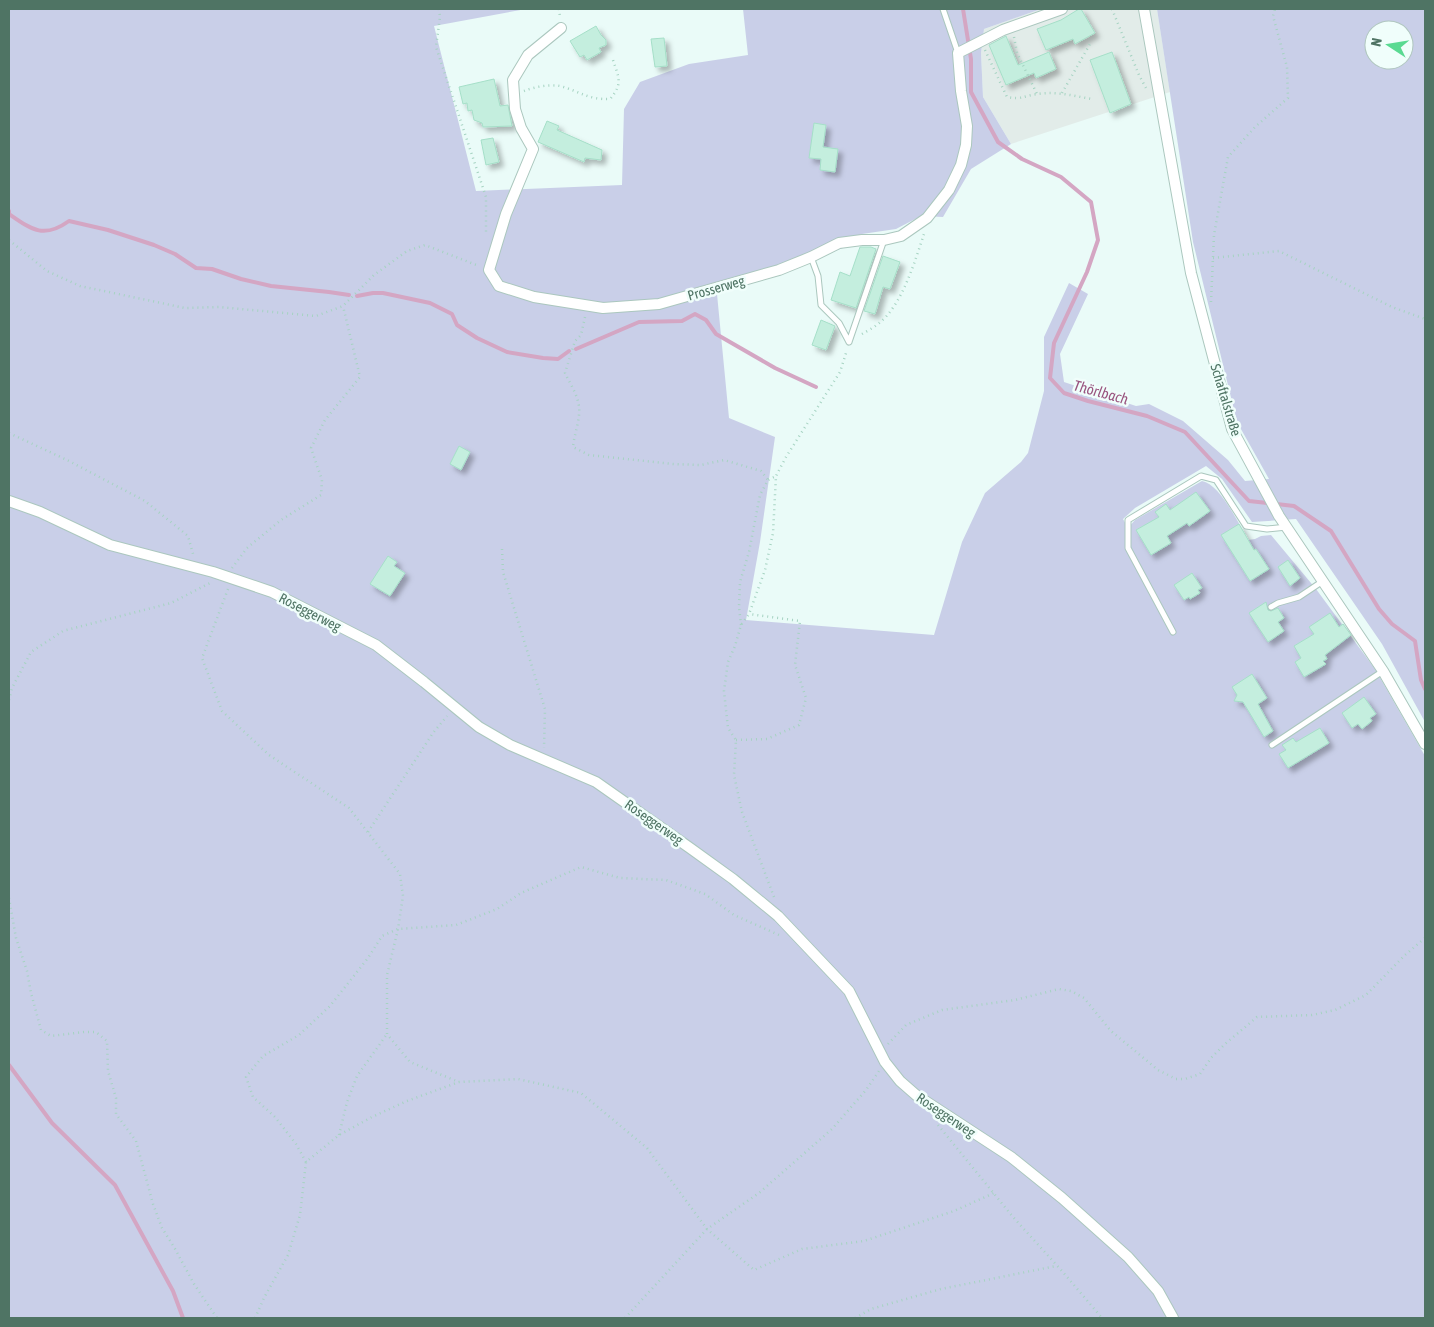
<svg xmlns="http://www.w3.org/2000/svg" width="1434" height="1327" font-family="'Asap Condensed',sans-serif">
	<defs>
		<filter id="shadow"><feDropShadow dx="4.5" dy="4.5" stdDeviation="2.5" flood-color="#0004"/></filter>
	</defs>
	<rect width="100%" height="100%" fill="#eafbf8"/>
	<!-- industrial -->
	<path fill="#e2ece9" d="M1041 9H1157L1170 92 1011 144 983 97 981 53 984 29Z"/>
	<!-- green -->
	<path fill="#c9cfe8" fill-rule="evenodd" d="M9 9H526L434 26 476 191 622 185 624 109 640 82 689 64 748 55 743 9H1041L984 29 981 53 983 97 1011 144 971 169 943 217 921 216 896 229 862 234 843 248 717 294 729 418 775 437 760 542 746 620 934 635 962 542 985 493 1021 462 1028 453 1044 391V337L1069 283 1088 294 1060 354 1064 382 1136 406 1149 404 1183 421 1228 460 1245 481 1269 479 1237 422 1193 242 1157 9H1425V722L1382 644 1296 519 1252 522 1222 479 1206 466 1135 508 1123 519 1128 528 1135 520 1202 481C1220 484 1239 524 1248 540L1255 539 1261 536 1271 535 1316 589 1375 669 1425 756V1318H9ZM1374 30H1404V60H1374Z"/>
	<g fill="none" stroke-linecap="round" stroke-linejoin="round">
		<!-- stream -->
		<path stroke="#d4a6c3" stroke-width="4" d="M963 9 971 59V92L998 142 1022 159 1061 177 1091 202 1098 240 1087 272 1054 343 1050 378 1064 393 1088 401 1147 416 1185 432 1249 501 1294 506 1331 531 1379 609 1392 624 1415 641 1421 680 1425 689
			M9 211V214C32 230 44 239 69 221L108 230 154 245 175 254 196 268 212 269 241 279 271 286 329 292 349 295
			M357 296 373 293H383L430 303 452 314 457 325 477 338 507 352 543 358 558 359 569 351
			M576 349 639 322 682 321 695 314 706 320 716 334 775 368 816 387
			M9 1065 52 1123 115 1185 173 1291 183 1318"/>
	</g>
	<!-- building -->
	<path fill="#c4eede" stroke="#a5dfc8" filter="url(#shadow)" d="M1079 9H1081L1095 33 1075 44 1073 39 1046 50 1037 29 1061 20Z
		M596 26 601 35 606 40V45L599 48 601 52 587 60 584 55 580 57 570 41Z
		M1006 36 1018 65 1049 52 1056 69 1036 78 1034 73 1006 85 989 45Z
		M664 38 667 66 655 67 651 39Z
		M1112 52 1131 104 1110 113 1090 60Z
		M494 79 500 106 508 105 512 126 483 127 482 123 474 120 472 110 468 111 467 103 463 104 459 87Z
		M547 121 559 126 557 130 602 150 601 160 585 158 584 162 538 142Z
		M814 123 826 125 823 147 838 149 835 172 820 170 821 159 809 158Z
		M493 138 499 162 486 165 481 140Z
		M860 247H871L876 249 856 308 831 300 840 272 850 276Z
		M883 256 900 262 890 289 883 287 875 314 864 311Z
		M821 320 835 326 826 350 812 345Z
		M459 446 470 452 461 470 450 464Z
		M1196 492 1210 511 1189 526 1187 523 1167 536 1171 543 1151 555 1136 530 1159 517 1155 512 1166 504 1170 510Z
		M1239 524 1254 550 1256 549 1269 569 1250 581 1221 535Z
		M388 556 397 562 394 566 405 573 390 596 370 584Z
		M1288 560 1300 578 1290 586 1278 567Z
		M1192 573 1202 588 1198 590 1200 593 1190 599 1189 597 1184 600 1174 585Z
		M1266 602 1268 610 1271 611 1278 608 1284 618 1278 622 1284 631 1268 642 1249 613Z
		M1330 613 1339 627 1343 624 1351 635 1325 655 1327 659 1323 661 1326 664 1304 677 1295 662 1301 658 1294 646 1314 634 1309 627Z
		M1252 674 1267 698 1258 704 1273 731 1264 737 1243 702 1234 701 1237 695 1232 687Z
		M1364 697 1376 714 1370 718 1372 721 1362 729 1358 724 1352 728 1342 713Z
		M1320 728 1329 743 1288 768 1279 754 1286 750 1282 745 1293 738 1296 742Z"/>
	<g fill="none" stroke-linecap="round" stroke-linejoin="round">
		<!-- lane casing -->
		<g stroke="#abc7be" stroke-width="7">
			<path id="lane" d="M943 9 958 53
				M811 257 818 276 821 305 839 323 849 342
				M849 342 884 240
				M1271 607 1278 603 1299 597 1323 581
				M1173 632 1128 548V520L1201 476 1216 480 1246 526 1267 529 1287 527
				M1272 745 1383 671"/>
		</g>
		<!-- street casing -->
		<g stroke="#abc7be" stroke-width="12">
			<path id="street" d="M1144 9 1191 273 1232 429 1279 516 1383 671 1425 744
				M561 28 528 55 513 80 515 109 521 128 533 149 506 214 489 270 499 286 534 297 603 308 659 304 779 270 811 257 839 243 862 240H884L901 236 927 218 949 190 961 165 966 145 967 126 961 91 958 53 1003 30 1062 9
				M9 501 40 512 110 545 213 572 272 592 376 645 424 682 479 727 510 745 596 782 690 848 733 879 778 916 849 991 885 1062 900 1081 916 1095 1011 1157 1062 1198 1128 1257 1158 1291 1173 1318"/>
		</g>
		<!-- path -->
		<path stroke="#a6d3c2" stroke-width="2.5" stroke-dasharray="1 4" stroke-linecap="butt" d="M439 9 440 17 436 47 486 197V235
			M559 9 560 17
			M1112 9 1139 75 1146 88
			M1014 37 1017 53 1037 94
			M985 50 1007 97C1022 100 1023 96 1037 94 1056 91 1074 96 1092 99
			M524 91C534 87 549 84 560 86 579 91 588 100 610 99 623 84 619 78 613 60
			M1062 93 1090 44
			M9 240 47 271 80 286 185 308 219 307 316 316 343 306 374 275 407 251 425 245 479 266
			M1213 258 1279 251 1392 307 1425 319
			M1211 302 1214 235 1228 157 1255 127 1288 98 1287 67 1273 16 1275 9
			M585 317 581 335 575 341 565 373C571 386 581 399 579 415 578 426 574 436 573 447L589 455 673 464 701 465 724 460 761 471 768 480
			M862 334C867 331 873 328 878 324 902 306 915 261 924 234
			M9 433 67 460 145 501 188 536 193 554
			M502 549 503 572 545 709 544 748
			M232 568 247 548 281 520 321 495 322 480 311 448 325 420 360 377 343 306
			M228 589 202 658 222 711 269 755 349 808 400 874 403 896 398 929 387 975V1034L410 1062 459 1082
			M741 625 739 607 740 582 749 552 760 495 768 480 776 476
			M9 700 12 688 31 652 63 631 171 603 210 583
			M736 740 767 739 799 725 806 698 795 665 800 621 749 614
			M368 832 433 733 447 716
			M774 897 742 812 734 775 736 740 728 728 724 691 728 662 735 646 741 625 749 614 765 570 773 533 776 476 786 457 840 372 847 350
			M9 898 16 938 27 971 31 993 41 1030 51 1036 84 1032H96L107 1041 108 1071 116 1098V1114L136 1141 153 1204 162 1228 174 1247 194 1284 217 1318
			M888 1044 906 1025 942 1010 1015 1000 1059 989 1071 991 1084 998 1111 1031 1158 1070 1176 1079H1185L1200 1074 1211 1058 1225 1044 1257 1017 1312 1015 1335 1010 1366 995 1405 955 1425 938
			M938 1125 1013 1217 1062 1271 1102 1318
			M339 1135 347 1102 357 1076 387 1034
			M306 1162 296 1144 275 1117 253 1097 246 1077 263 1056 299 1035 330 1006 368 958 382 936 398 929 456 925 497 909 521 893 581 867 620 878 666 880 705 894 734 915 779 935
			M255 1318 265 1296 288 1255 300 1215 306 1162 339 1135 372 1117 407 1101 459 1082 518 1079 581 1093 647 1148 707 1229 754 1270 802 1249 864 1241 954 1211 994 1193
			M625 1318 707 1229 759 1193 832 1129 866 1090 879 1071
			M855 1318 871 1309 941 1289 1056 1266"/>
		<!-- lane -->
		<use href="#lane" stroke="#fff" stroke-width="5"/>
		<!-- street -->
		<use href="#street" stroke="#fff" stroke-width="10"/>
	</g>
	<g text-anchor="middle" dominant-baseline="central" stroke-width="5" stroke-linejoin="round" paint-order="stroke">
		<!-- street labels -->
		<g font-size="14" fill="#4f7464" stroke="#f0fefb">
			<text transform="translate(716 288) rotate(-16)">Prosserweg</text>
			<text transform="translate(1226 400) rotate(73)">Schaftalstraße</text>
			<text transform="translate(310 612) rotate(27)">Roseggerweg</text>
			<text transform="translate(654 822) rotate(35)">Roseggerweg</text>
			<text transform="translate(946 1115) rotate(34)">Roseggerweg</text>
		</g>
		<!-- water labels -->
		<g font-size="15" font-style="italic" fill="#99547f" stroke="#f0fefb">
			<text transform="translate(1101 392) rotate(15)">Thörlbach</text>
		</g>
	</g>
	<!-- border -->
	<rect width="1434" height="1327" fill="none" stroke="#4f7464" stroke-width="20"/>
	<!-- north arrow -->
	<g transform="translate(1389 45) rotate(282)"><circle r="24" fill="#f0fefb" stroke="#b0c7bf"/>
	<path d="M0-4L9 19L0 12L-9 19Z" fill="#5ada92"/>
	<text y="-8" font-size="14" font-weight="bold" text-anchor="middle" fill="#4f7464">N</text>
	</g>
</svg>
